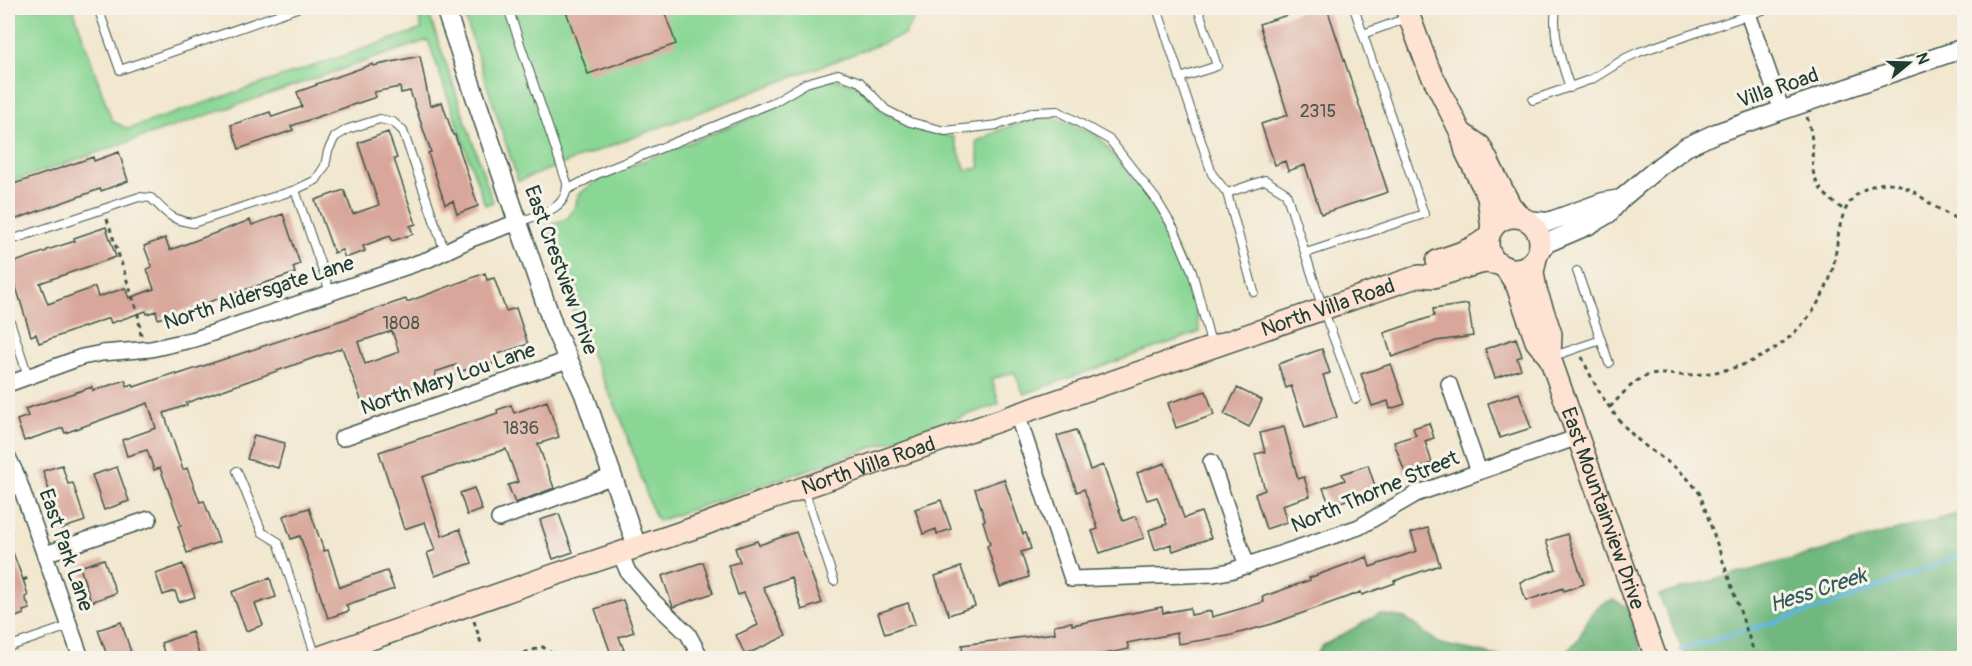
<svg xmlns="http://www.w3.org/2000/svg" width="1972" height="666" font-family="Pangolin,sans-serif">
	<rect width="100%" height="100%" fill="#f7f3e8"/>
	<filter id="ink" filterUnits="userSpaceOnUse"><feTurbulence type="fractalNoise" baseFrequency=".0167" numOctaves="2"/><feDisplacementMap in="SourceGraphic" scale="12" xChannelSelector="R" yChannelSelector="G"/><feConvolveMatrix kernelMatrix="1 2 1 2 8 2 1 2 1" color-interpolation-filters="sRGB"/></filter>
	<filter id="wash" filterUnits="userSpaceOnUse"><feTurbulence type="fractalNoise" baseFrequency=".008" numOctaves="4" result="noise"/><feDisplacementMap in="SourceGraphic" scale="24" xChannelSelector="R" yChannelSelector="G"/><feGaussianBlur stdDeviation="1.35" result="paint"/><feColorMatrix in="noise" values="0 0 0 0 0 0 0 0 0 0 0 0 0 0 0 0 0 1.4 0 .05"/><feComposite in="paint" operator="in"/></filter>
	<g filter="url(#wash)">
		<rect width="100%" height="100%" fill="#f2e7cf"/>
		<!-- green -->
		<path fill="#8ad795" stroke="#548a64" stroke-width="1.5" d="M8 8H73L112 121 128 129 422 29 416 8H427L493 202 485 205 428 40 8 183Z
			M462 8H921L904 35 518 181Z
			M833 79 857 84 886 114 929 132 953 137 966 170 980 168 976 142 1002 129 1047 115 1096 134 1144 191 1187 270 1200 332 1024 394 1014 372 992 379 999 404 658 521 651 507 622 421 579 328 545 227 568 218 576 205 578 195 600 178 776 108 808 86Z"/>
		<!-- forest -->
		<path fill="#6fb87e" stroke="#477a59" stroke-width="1.5" d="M1964 512V658H1686L1659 595Z
			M1614 600 1627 607 1644 658H1551C1556 656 1563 654 1568 650 1589 634 1583 605 1614 600Z
			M1379 614 1405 618 1440 644 1509 658H1314L1322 646Z"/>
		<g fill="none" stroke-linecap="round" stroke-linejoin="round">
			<!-- stream -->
			<path stroke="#5eb6db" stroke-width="4.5" d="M1680 650 1838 603 1964 554"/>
		</g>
		<g id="blocks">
			<!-- building -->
			<path fill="#d8a69a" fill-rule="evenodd" d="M565 8H663L676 44 588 74Z
				M1310 8H1327L1388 192 1321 214 1305 165 1288 171 1285 161 1275 165 1261 124 1288 115 1259 24Z
				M420 56 430 106 442 102 453 135H455L478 206 457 214 453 201 445 204 428 153 431 152 410 91 401 93 400 87 374 92 376 97 291 126 293 130 239 149 231 125 270 112 272 117 302 107 297 92 317 85 316 84 373 64V66Z
				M388 132 397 158 394 159 416 224 410 226 413 234 392 241 390 236 363 246 365 251 345 258 342 250 334 253 315 200 344 190 353 214 379 205 358 143Z
				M119 152 128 181 101 191 100 189 8 222V186L93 157 94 161Z
				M283 214 300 264 293 267 295 273 158 319 156 311 147 314 146 311 111 323 109 318 39 343 36 334 31 336 9 264 47 251V250L75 241 74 238 106 227 116 257 40 283 48 304 95 287 98 297 125 288 129 298 154 289 147 269 152 267 144 246 165 238 170 250 250 220 252 225Z
				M485 273 487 280 494 278 506 311 516 308 528 344 495 355 497 362 482 367 481 365 459 372 456 365 435 372 437 379 363 405 342 348 186 403 187 405 164 413 183 470 187 468 200 502 204 501 219 542 187 553 178 526 181 525 160 468 154 470 147 450 127 456 122 440 156 428 148 403 65 433 63 428 24 441 17 420 28 416 25 409 92 387 93 391 125 380 127 386 133 384 134 387 175 373 176 375 406 299 407 302ZM392 331 399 352 365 364 358 342Z
				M1468 304 1473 336 1436 341 1392 357 1384 333 1434 316 1433 309Z
				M1516 338 1522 356 1517 358 1521 369 1495 378 1485 349Z
				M1322 349 1330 373 1323 375 1337 417 1305 428 1291 386 1286 388 1278 364Z
				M1391 364 1405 404 1390 409 1388 401 1372 406 1361 374Z
				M1237 388 1262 400 1249 427 1224 414Z
				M1206 391 1214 415 1176 428 1168 403Z
				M1519 393 1531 428 1500 438 1488 403Z
				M547 401 559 437 538 444 554 488 515 503 508 485 518 482 506 449 422 477 442 536 460 529 472 563 435 576 427 553 435 550 425 522 404 529 379 452 498 413 497 410 511 405 514 413Z
				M1429 423 1434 438 1425 441 1432 463 1405 473 1394 442 1416 435 1413 428Z
				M1284 427 1298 479 1304 477 1310 496 1282 505 1287 522 1266 529 1255 494 1265 490 1255 454 1265 452 1260 433Z
				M1076 430 1090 470 1103 465 1123 521 1136 516 1144 538 1100 553 1092 531 1098 529 1084 489 1077 492 1057 436Z
				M254 435 285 443 278 468 247 459Z
				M1165 463 1184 518 1201 512 1211 538 1173 551 1171 544 1155 550 1149 530 1167 524 1157 497 1147 500 1137 473Z
				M62 465 68 484 73 483 85 521 61 529 43 471Z
				M1368 465 1376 489 1330 506 1323 488 1345 480 1342 474Z
				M117 467 129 501 104 510 92 475Z
				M1004 479 1023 534 1026 533 1031 549 1021 552 1029 577 1000 587 987 546 990 544 983 521 985 520 975 489Z
				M474 488 482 510 467 515 460 493Z
				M941 500 951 529 937 534 936 529 923 534 915 509Z
				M309 508 324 551 328 550 340 587 387 571 394 589 346 605 349 611 328 618 300 536 291 539 283 516Z
				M559 514 573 552 553 559 540 520Z
				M1428 528 1440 565 1394 581 1395 583 1362 595 1361 592 1272 624 1228 636 1178 644 1177 633 1127 643 1129 649 1084 658H963L962 645 1055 633 1054 625 1072 622V625L1162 607 1163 613 1190 608 1191 615 1211 611 1212 617 1264 602 1262 597 1310 580 1309 578 1367 557 1370 567 1417 551 1411 533Z
				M796 532 822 603 802 610 791 577 763 587 786 636 745 655 736 635 758 625 744 593 738 595 728 565 740 562 735 548 757 541 759 545Z
				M1567 534 1584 584 1564 591 1563 588 1526 601 1520 582 1556 569 1546 541Z
				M8 542H9L25 585 28 596 25 597 30 609 23 611 24 614 8 620Z
				M104 559 116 593 91 602 80 567Z
				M703 562 713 593 673 607 662 576Z
				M183 564 195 597 179 602 175 591 163 595 156 574Z
				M961 567 975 606 949 615 935 576Z
				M270 578 276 597 255 604 263 625 246 631 232 592Z
				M623 600 634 632 619 637 624 650 611 654 595 609Z
				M908 603 915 624 885 634 878 613Z
				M121 622 133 658H108L98 630Z
				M192 632 199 654 185 658H166L161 643Z"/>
		</g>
	</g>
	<g filter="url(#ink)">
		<use href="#blocks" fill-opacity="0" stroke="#3f564b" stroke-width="1.5"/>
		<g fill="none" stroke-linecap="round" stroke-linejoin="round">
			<!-- service casing -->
			<g stroke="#3f564b" stroke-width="10">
				<path id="service" d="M98 8 120 70 297 8
					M508 8 567 183C568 210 540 214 519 222
					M1157 8 1212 174 1227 193 1265 180 1286 193 1323 309 1356 399
					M1556 8C1552 35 1561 61 1570 88
					M1363 34 1407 18
					M1180 78 1217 66 1198 8
					M1533 100 1592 79 1626 58 1639 52 1769 8
					M295 190 330 292
					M567 190 597 174 774 102 806 83 838 74 860 82 886 110 910 122 945 131 998 125 1034 112 1058 111 1110 140 1156 199 1174 229 1192 271 1212 347
					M1227 193 1254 292
					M8 241 139 197 151 198C167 213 170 220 193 223L295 190 316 180 325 166 328 151 335 137 348 129 380 119 393 122 403 131 445 252
					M1306 253 1424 214 1354 8
					M1577 271 1609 363
					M8 315 28 376
					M1551 357 1601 340
					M237 471 262 532 278 542 316 657
					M804 489 834 581
					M8 647 69 626"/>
			</g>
			<!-- minor casing -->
			<g stroke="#3f564b" stroke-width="18">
				<path id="minor" d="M1746 8 1782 111
					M8 384 82 357 102 353 151 349 195 339 429 259 471 239 518 222
					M1449 384 1479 472
					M1017 414 1072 579 1214 574 1230 571 1359 527 1416 494 1578 437
					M342 438 568 360
					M8 457 17 476 81 658
					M1211 462 1247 566
					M499 519 613 476
					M620 553 628 572 653 601 688 634 701 658
					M45 554 149 519"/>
			</g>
			<!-- tertiary casing -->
			<g stroke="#3f564b" stroke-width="21">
				<path id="tertiary" d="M445 8 554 328 584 394 637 547
					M1527 220 1548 222 1603 202 1621 199
					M1540 249 1549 242 1589 225 1608 214 1621 199 1660 166 1686 147 1716 133 1964 48"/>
			</g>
			<!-- secondary casing -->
			<g stroke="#3f564b" stroke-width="24">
				<g id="secondary">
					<path d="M1406 8 1428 67 1461 133 1466 152 1488 197 1492 229"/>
					<path d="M1461 133 1480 146 1510 205 1520 217"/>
					<circle cx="1514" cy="243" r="26"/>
					<path d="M1536 258 1533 272 1536 290 1551 334 1550 358"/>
					<path d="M1437 261C1456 254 1474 250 1489 236"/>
					<path id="s1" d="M1505 267 1517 286 1536 341 1550 358 1656 658"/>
					<path id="s2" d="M317 658 539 580 703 525 771 499 1419 276 1434 277 1476 264 1486 262 1499 264"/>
				</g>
			</g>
			<!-- path -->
			<path stroke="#3f564b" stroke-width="3" stroke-dasharray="4.5 4.5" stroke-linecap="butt" d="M1807 117C1822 162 1795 176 1844 210
				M107 219 138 314 141 336
				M1582 357C1596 390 1616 422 1644 445 1667 463 1682 468 1700 494L1756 658
				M1610 407C1620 397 1631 383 1644 377 1659 371 1674 376 1689 375 1730 373 1767 360 1796 331 1811 316 1823 297 1830 278 1842 244 1831 199 1875 185 1904 176 1921 200 1944 212 1950 216 1957 219 1964 221
				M8 533 15 531
				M23 580 31 577
				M474 621 482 646
				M507 658 543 647 550 652 554 658"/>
			<!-- service -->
			<use href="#service" stroke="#fff" stroke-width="8"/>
			<!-- minor -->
			<use href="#minor" stroke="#fff" stroke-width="15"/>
			<!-- tertiary -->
			<use href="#tertiary" stroke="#fff" stroke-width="18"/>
			<!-- secondary -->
			<use href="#secondary" stroke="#fee3d2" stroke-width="21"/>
		</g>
	</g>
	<g text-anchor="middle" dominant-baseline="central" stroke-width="6" stroke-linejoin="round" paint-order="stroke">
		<!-- number labels -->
		<g font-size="18" fill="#4d574e">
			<text x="1318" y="111">2315</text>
			<text x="401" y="323">1808</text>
			<text x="521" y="428">1836</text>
		</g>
		<!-- street labels -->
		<g font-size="21" fill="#1f3d34" stroke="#f7f3e8">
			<text transform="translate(1778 88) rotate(-19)">Villa Road</text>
			<text transform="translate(561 270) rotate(70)">East Crestview Drive</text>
			<text transform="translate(259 293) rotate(-18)">North Aldersgate Lane</text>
			<text stroke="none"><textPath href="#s2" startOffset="1070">North Villa Road</textPath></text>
			<text transform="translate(448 379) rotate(-19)">North Mary Lou Lane</text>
			<text stroke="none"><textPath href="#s2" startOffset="584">North Villa Road</textPath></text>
			<text transform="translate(1375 492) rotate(-23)">North Thorne Street</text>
			<text stroke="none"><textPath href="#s1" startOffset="262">East Mountainview Drive</textPath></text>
			<text transform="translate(66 550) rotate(71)">East Park Lane</text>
		</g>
		<!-- water labels -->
		<g font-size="22" font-style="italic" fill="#2f5b5e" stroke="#f7f3e8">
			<text transform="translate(1818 590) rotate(-18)">Hess Creek</text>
		</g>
	</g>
	<!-- margin -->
	<rect width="1972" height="666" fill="none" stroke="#f7f3e8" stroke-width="30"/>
	<!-- north arrow -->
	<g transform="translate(1909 63) rotate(71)" stroke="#f7f3e8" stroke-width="4.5" paint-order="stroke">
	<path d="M0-4.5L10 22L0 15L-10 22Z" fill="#1f3d34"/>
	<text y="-9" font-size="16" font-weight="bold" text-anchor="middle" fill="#1f3d34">N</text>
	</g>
</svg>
